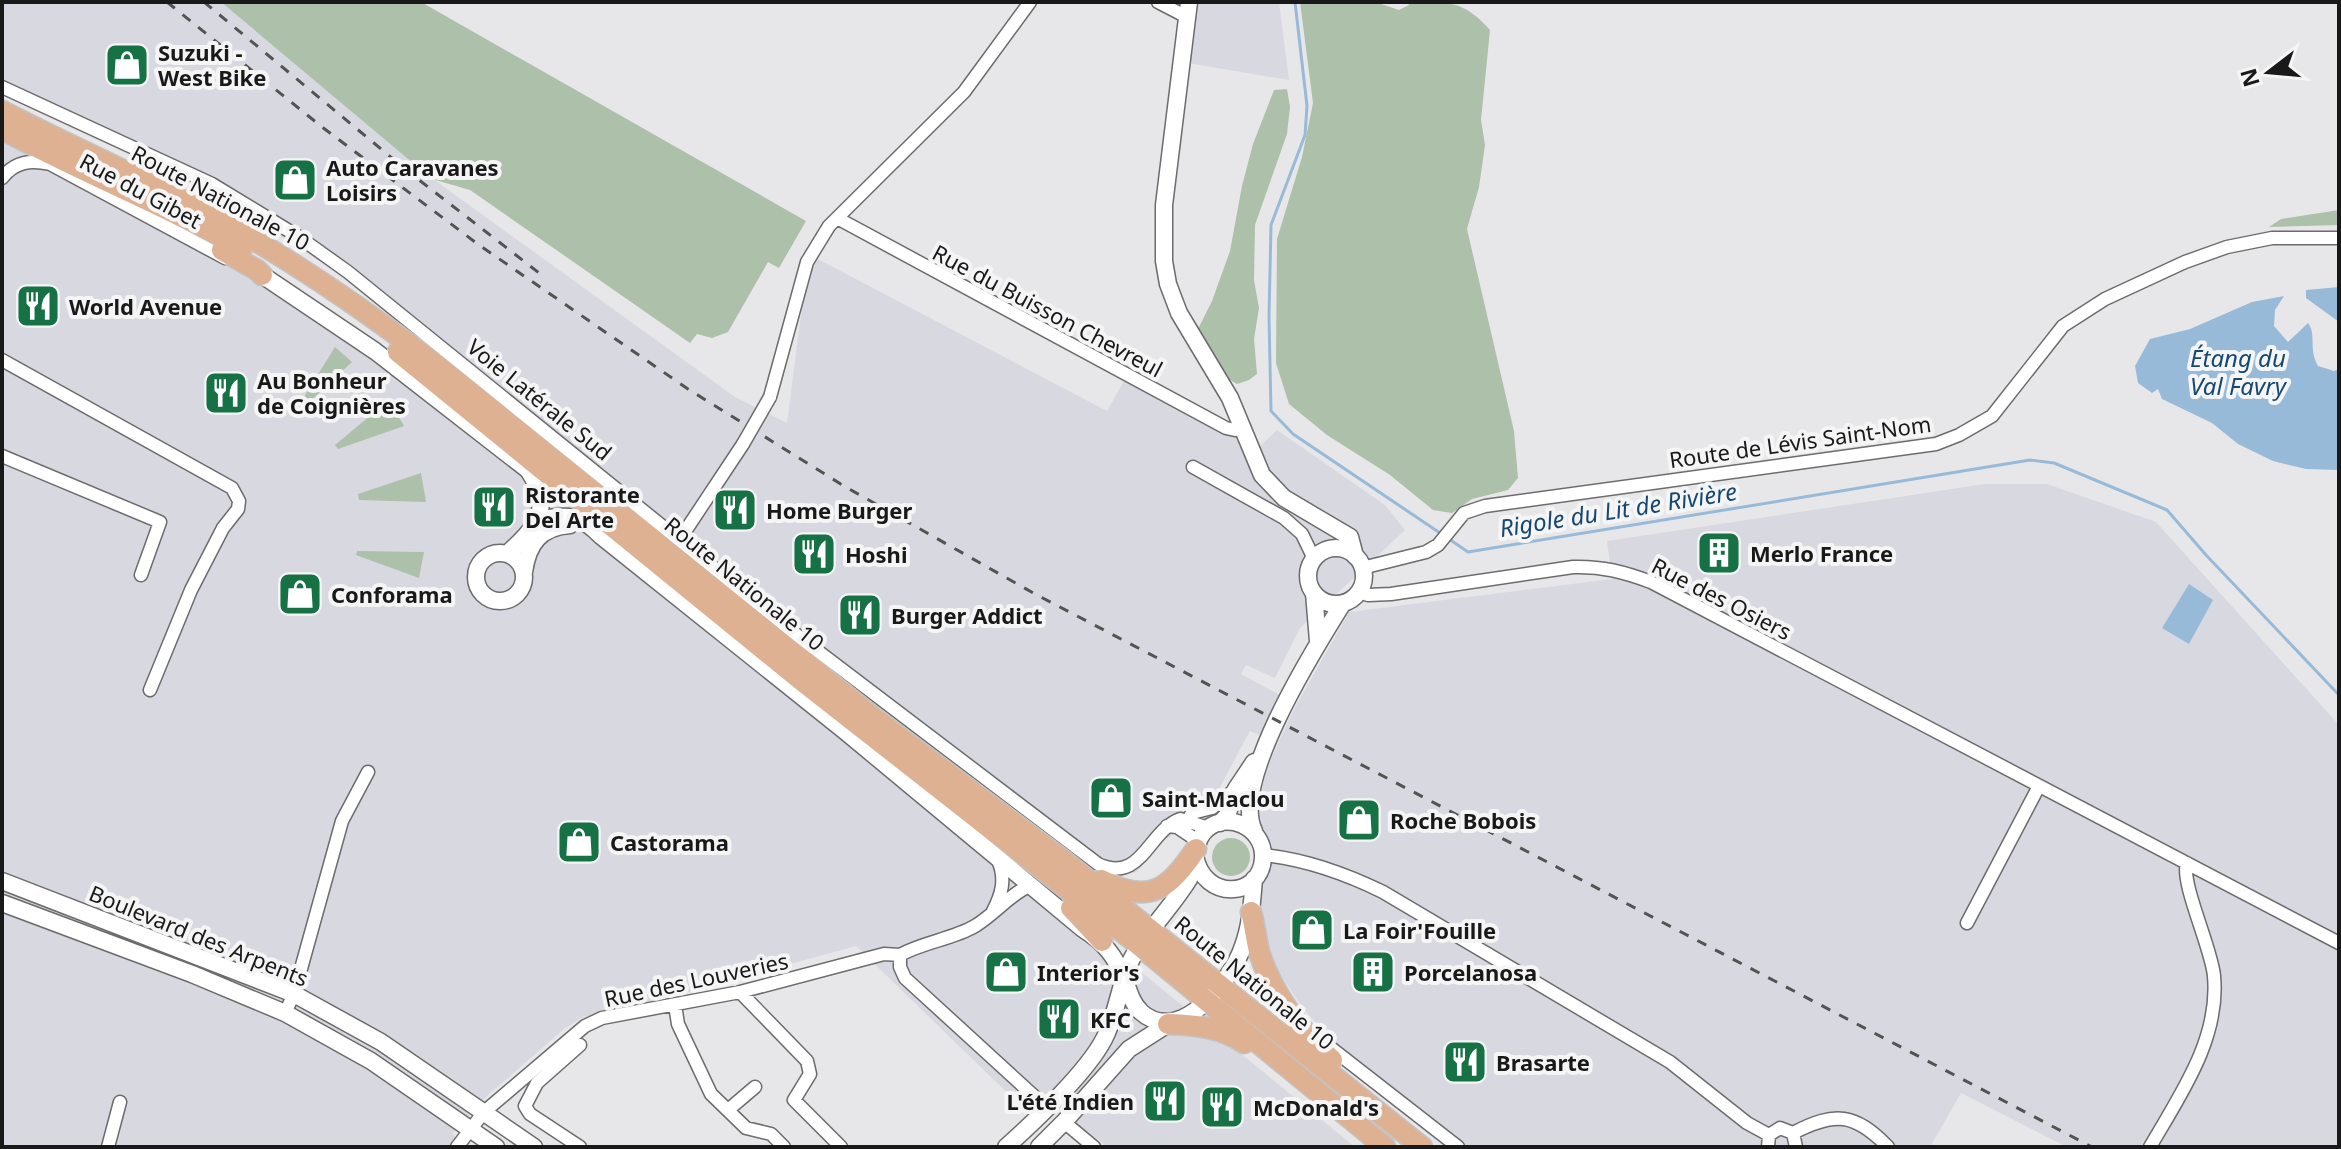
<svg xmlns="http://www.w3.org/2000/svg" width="2341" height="1149" font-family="'Noto Sans',sans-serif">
	<rect width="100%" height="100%" fill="#e7e7e9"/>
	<!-- built -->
	<path fill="#d8d8e0" d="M2 2H221L433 179 735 397 787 423 806 276 816 258 1107 411 1124 381 1258 448 1277 430 1385 505 1405 530 1300 628 1275 678 1246 665 1241 674 1282 696 1261 736 1250 731 1219 789 1170 837 1162 841 1137 872 1111 878 1091 868 684 553 328 266 211 193 2 95Z
		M1178 2H1279L1289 80 1188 63 1195 11Z
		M2 131 232 248 356 329 1355 1147H1108L1082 1128 1043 1092 1027 1112 856 946 670 997 583 1017 564 1029 488 1095 452 1134 470 1147H2Z
		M1985 484H2047L2156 522 2339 725V1147H2067L1961 1093 1930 1147H1445L1396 1107 1304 1010 1276 968 1262 924 1256 791 1293 711 1349 612 1612 579 1607 541Z"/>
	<!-- green -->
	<path fill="#adc0a9" d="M221 2H421L806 221 779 268 768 262 728 332 712 338 697 334 690 343 470 190 432 179Z
		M1300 2H1375L1399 10 1409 5 1407 2C1450 2 1463 0 1490 30L1481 120 1485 145 1479 187 1467 229 1514 431 1518 478 1508 490 1472 499 1452 513 1433 510 1390 475 1327 435 1289 404 1276 363 1277 239 1302 157 1313 103Z
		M1287 89 1290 107 1287 134 1255 225 1254 280 1259 308 1254 339 1257 374 1249 380 1237 384 1227 378 1198 329 1212 301 1230 251 1242 186 1253 144 1274 90Z
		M2339 210V225L2269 227 2281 219Z
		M335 347 352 362 303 408 299 405Z
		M389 400 404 426 338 449 335 445Z
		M421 473 426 502 359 500 358 494Z
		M357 551 424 552 419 578 356 555Z
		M1212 857a19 19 0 1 1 38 0a19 19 0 1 1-38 0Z"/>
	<!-- water -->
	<path fill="#98bad9" d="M2339 287V322L2306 298V290Z
		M2284 296 2275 310 2274 326 2288 342 2308 323C2317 335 2308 348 2318 366L2334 371 2339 369V470L2306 469 2273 461 2238 444 2212 423 2162 399 2158 389 2152 393 2138 383 2135 366 2150 339 2190 329 2252 302Z
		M2189 584 2213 600 2189 644 2162 628Z"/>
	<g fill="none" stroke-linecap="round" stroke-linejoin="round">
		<!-- stream -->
		<path stroke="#98bad9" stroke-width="3" d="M1295 2 1307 106 1305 135 1271 225 1269 317 1271 411 1293 434 1443 535
			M1449 539 1468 552 2030 460 2054 463 2167 510 2206 555 2339 695"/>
		<!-- minor casing -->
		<g stroke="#6c6c6d" stroke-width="15">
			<path id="minor" d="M1158 2 1187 17
				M2 87 212 184 299 237 348 272 798 636 1098 864C1142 884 1147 832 1180 819L1209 828
				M2 178C15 161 31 160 50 164L225 258
				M837 218 1226 428 1235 430 1243 428
				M2 360 232 488 239 501 238 509 223 528 191 590 150 690
				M770 397 807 262 829 226 964 92 1030 2
				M2 456 160 522 141 575
				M1193 467 1284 518 1302 534 1314 559
				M680 539 743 444
				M1362 568 1426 552 1438 545 1464 513 1485 506 1936 444 1959 435 1992 416 2063 326 2105 299 2185 262 2227 247 2272 238H2339
				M1359 592 1368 595 1391 594 1573 567C1602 566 1624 572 1651 582L2339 943
				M1188 820 1192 813 1212 808 1233 791
				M1167 826 1177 827 1198 841
				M1263 855C1304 859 1346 874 1383 892L1670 1062 1747 1123 1769 1135
				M1031 885C1010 894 995 914 975 926 953 939 923 942 900 955V967L905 978 1046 1107
				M993 911C1002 894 1006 879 998 860
				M1967 923 2039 786
				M740 992 807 1061 810 1074 794 1100 841 1147
				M675 1005 678 1024 711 1094 746 1128 771 1134 784 1147
				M285 1013 294 994 342 821 368 772
				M1331 1048 1458 1147
				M728 1110 755 1087
				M1064 1122 1094 1147
				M1793 1133C1835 1111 1855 1113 1888 1147
				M108 1147 120 1102
				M457 1147 484 1112 585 1026 602 1018 740 992 884 954 900 955
				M580 1147 530 1114 525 1106 537 1083 580 1045
				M1768 1147 1769 1135 1780 1128 1793 1133 1796 1147
				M2150 1147C2180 1095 2220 1039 2214 976 2212 949 2180 882 2187 863"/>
		</g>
		<!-- tertiary casing -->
		<g stroke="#6c6c6d" stroke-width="19">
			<path id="tertiary" d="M1189 2 1164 205V261L1168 284 1179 313 1230 398 1262 475 1284 498 1350 537 1355 556
				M262 275 375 351 528 470C554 508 537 526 507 554
				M539 519C570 515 579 514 601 536L846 732 1083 929C1105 943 1115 956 1125 980 1129 992 1132 1003 1141 1012 1180 1047 1232 980 1243 946 1251 924 1252 902 1254 879
				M1308 576a28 28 0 1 1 56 0a28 28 0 1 1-56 0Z
				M476 577a24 24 0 1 1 48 0a24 24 0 1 1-48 0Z
				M524 572C528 544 540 527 570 525
				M1314 593 1318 641
				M1220 823 1227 816 1236 789 1254 762
				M1254 831C1230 782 1315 648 1343 603
				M2 881 294 994 381 1042 534 1147
				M2 903 192 974 285 1013 371 1061 496 1147
				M1006 1147C1034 1122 1087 1072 1104 1039 1118 1013 1120 977 1135 953 1151 927 1173 905 1189 879 1197 865 1192 847 1203 833 1224 808 1265 827 1263 858 1261 898 1204 902 1195 856
				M1039 1147 1064 1122 1129 1049 1168 1024"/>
		</g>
		<!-- primary casing -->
		<g stroke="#c3c3c3" stroke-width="23">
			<path id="primary" d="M2 111C65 144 131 172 194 206 277 250 354 302 429 359L874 718 1063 860 1422 1147
				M2 129C80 172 164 204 242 248
				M222 250 257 270 262 275
				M398 352 802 681 1130 938 1385 1147
				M1101 880C1150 905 1168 890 1196 849
				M1071 908 1102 941
				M1251 912C1255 926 1256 941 1260 955 1273 994 1302 1033 1332 1060
				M1168 1024C1195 1025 1222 1027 1244 1043"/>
		</g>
		<!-- minor -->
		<use href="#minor" stroke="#fff" stroke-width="12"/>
		<!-- tertiary -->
		<use href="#tertiary" stroke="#fff" stroke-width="16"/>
		<!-- primary -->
		<use href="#primary" stroke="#dfb193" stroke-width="20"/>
		<!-- rail -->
		<path stroke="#535354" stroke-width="3" stroke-dasharray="10 10" stroke-linecap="butt" d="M167 2 322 127 479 245 688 389 844 486 1035 594 2092 1147
			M204 2 410 173 543 276"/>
		<!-- minor-bridge casing -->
		<g stroke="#6c6c6d" stroke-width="15" stroke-linecap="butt">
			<path id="minor-bridge" d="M743 444 770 397"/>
		</g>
		<!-- minor-bridge -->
		<use href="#minor-bridge" stroke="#fff" stroke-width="12"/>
	</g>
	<!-- icons -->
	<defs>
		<g id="shop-square" transform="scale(2.3)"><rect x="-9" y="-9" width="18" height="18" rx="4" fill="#167145" stroke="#f5f5f6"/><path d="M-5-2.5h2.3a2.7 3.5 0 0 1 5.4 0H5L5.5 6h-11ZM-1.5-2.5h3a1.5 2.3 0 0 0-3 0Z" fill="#fff"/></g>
		<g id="restaurant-square" transform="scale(2.3)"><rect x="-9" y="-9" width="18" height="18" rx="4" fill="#167145" stroke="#f5f5f6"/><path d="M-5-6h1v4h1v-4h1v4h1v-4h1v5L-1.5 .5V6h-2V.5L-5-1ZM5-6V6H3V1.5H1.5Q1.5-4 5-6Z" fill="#fff"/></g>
		<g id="building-square" transform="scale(2.3)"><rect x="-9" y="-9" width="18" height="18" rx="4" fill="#167145" stroke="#f5f5f6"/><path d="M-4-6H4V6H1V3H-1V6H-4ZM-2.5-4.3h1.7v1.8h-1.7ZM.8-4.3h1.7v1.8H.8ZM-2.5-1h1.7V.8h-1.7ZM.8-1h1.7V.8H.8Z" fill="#fff"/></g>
	</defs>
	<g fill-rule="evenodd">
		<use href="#shop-square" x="127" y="65"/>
		<use href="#shop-square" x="295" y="180"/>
		<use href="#restaurant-square" x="38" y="306"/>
		<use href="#restaurant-square" x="226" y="393"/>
		<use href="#restaurant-square" x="494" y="507"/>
		<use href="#restaurant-square" x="735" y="510"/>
		<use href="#building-square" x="1719" y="553"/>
		<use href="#restaurant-square" x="814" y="554"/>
		<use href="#shop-square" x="300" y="594"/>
		<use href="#restaurant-square" x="860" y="615"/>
		<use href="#shop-square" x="1111" y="798"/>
		<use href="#shop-square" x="1359" y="820"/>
		<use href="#shop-square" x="579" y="842"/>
		<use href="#shop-square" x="1312" y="930"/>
		<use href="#shop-square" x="1006" y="972"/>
		<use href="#building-square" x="1373" y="972"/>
		<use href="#restaurant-square" x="1059" y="1019"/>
		<use href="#restaurant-square" x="1465" y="1062"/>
		<use href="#restaurant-square" x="1165" y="1101"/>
		<use href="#restaurant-square" x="1222" y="1107"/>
	</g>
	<g text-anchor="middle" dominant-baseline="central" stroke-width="8" stroke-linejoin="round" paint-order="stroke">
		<!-- poi labels -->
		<g font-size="22" font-weight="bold" fill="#1a191a" stroke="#f5f5f6" text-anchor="start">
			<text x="158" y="52">Suzuki -<tspan x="158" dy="25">West Bike</tspan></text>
			<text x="326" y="167">Auto Caravanes<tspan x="326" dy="25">Loisirs</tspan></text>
			<text x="69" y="306">World Avenue</text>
			<text x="257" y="380">Au Bonheur<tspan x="257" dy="25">de Coignières</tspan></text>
			<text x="525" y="494">Ristorante<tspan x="525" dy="25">Del Arte</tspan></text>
			<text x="766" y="510">Home Burger</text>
			<text x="1750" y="553">Merlo France</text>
			<text x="845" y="554">Hoshi</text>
			<text x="331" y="594">Conforama</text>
			<text x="891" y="615">Burger Addict</text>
			<text x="1142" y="798">Saint-Maclou</text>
			<text x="1390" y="820">Roche Bobois</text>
			<text x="610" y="842">Castorama</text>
			<text x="1343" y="930">La Foir'Fouille</text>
			<text x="1037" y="972">Interior's</text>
			<text x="1404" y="972">Porcelanosa</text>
			<text x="1090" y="1019">KFC</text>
			<text x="1496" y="1062">Brasarte</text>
			<text x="1134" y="1101" text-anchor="end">L'été Indien</text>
			<text x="1253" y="1107">McDonald's</text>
		</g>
		<!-- street labels -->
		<g font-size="22" fill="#1a191a" stroke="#f5f5f6">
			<text transform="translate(141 190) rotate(28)">Rue du Gibet</text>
			<text transform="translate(221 197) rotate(28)">Route Nationale 10</text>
			<text transform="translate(1048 310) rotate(28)">Rue du Buisson Chevreul</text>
			<text transform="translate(540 399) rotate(39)">Voie Latérale Sud</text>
			<text transform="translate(1800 441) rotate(-8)">Route de Lévis Saint-Nom</text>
			<text transform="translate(745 583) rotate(39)">Route Nationale 10</text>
			<text transform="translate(1722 598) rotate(27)">Rue des Osiers</text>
			<text transform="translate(199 935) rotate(22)">Boulevard des Arpents</text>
			<text transform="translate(696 979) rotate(-12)">Rue des Louveries</text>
			<text transform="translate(1255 982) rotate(39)">Route Nationale 10</text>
		</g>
		<!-- water labels -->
		<g font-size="24" font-style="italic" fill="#164972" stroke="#f5f5f6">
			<text x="2238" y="357">Étang du<tspan x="2238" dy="28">Val Favry</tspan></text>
			<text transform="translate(1618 509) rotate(-9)">Rigole du Lit de Rivière</text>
		</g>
	</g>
	<!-- border -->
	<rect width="2341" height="1149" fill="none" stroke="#1a191a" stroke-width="8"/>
	<!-- north arrow -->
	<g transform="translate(2269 72) rotate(254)" stroke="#f5f5f6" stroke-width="6" paint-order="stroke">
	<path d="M0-6L14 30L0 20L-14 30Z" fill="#1a191a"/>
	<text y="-12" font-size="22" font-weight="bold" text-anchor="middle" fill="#1a191a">N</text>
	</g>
</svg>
